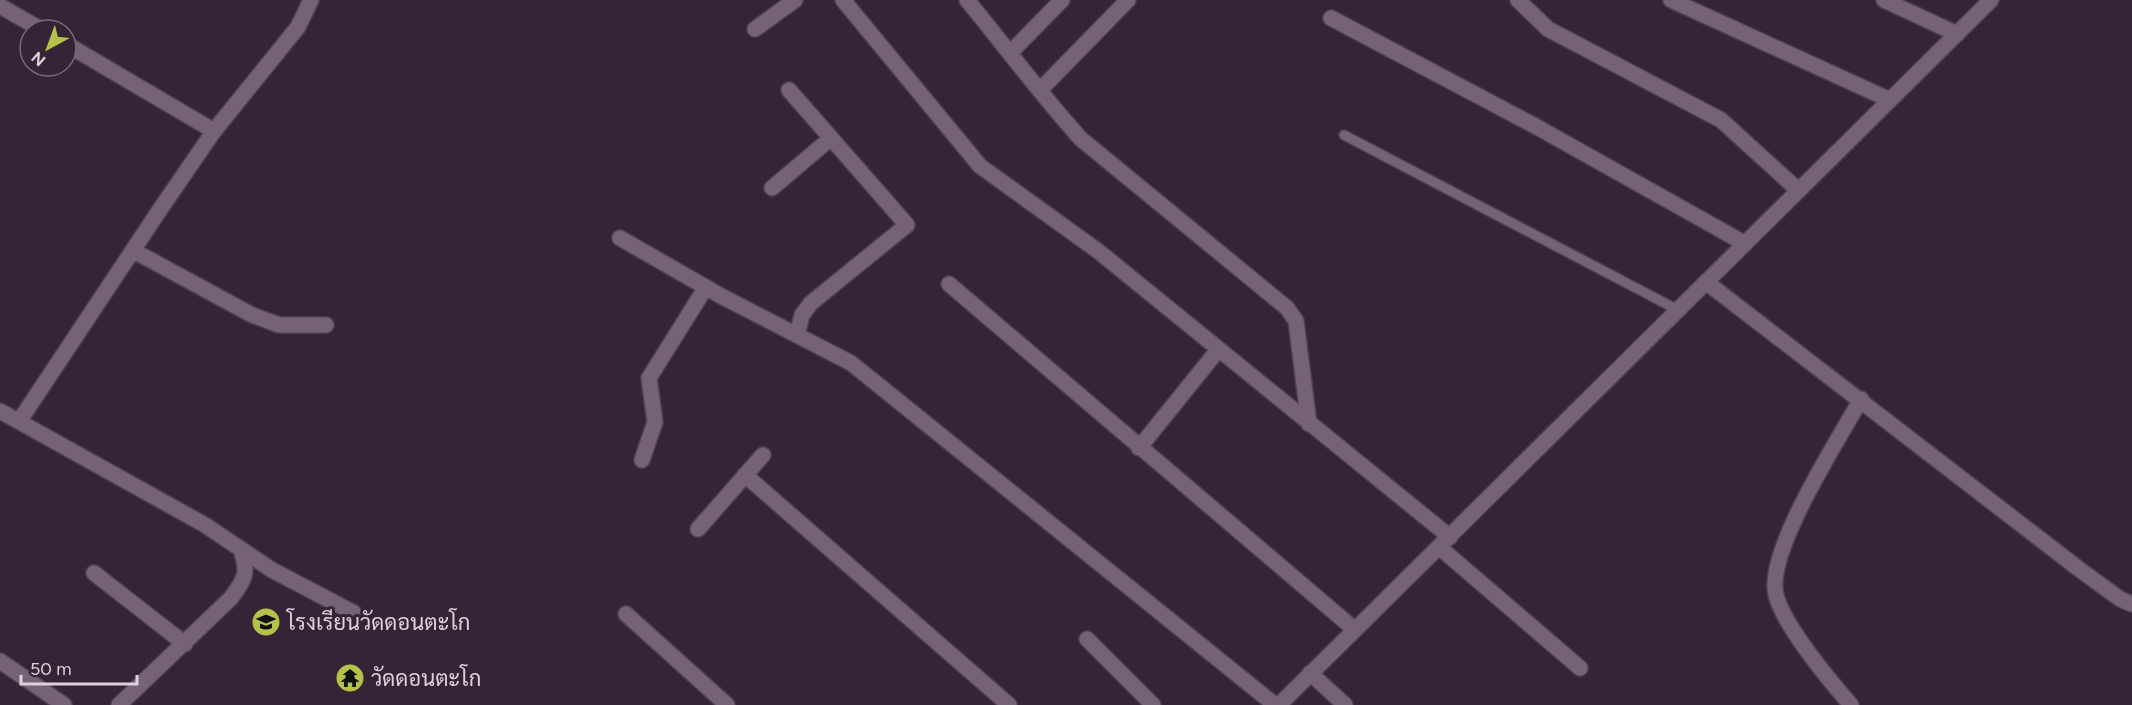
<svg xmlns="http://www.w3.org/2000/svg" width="2132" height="705" font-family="Figtree,Sarabun,sans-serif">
	<rect width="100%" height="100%" fill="#352436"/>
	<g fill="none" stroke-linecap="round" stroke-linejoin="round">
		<!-- service casing -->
		<g stroke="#4e404f" stroke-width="12">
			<path id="service" d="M1344 135 1678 310"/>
		</g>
		<!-- minor casing -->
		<g stroke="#4e404f" stroke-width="18">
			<path id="minor" d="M843 0 980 166 1098 251 1450 537
				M967 0C1005 46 1041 95 1081 139L1287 308 1296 321 1309 424
				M1518 0 1548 29 1721 120 1798 190
				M1671 0 1890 100
				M1884 0 1957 34
				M0 6 42 30
				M1331 18 1537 127 1744 243
				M755 29 795 0
				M66 44 214 131
				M1010 53 1062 0
				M789 90 907 225 811 303 802 315 797 335
				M1040 90 1128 0
				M772 188 831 138
				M620 238 721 296 851 363 1275 705
				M134 251 252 315 279 325H326
				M1706 282 2079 569 2120 599 2132 604
				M949 284 1354 629
				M0 411 205 525 272 570 354 613
				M20 420 161 208 214 131 298 27 311 0
				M1139 448 1218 350
				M642 460 655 422 649 378 706 287
				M745 475 1009 705
				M698 529 763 455
				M1439 547 1580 668
				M94 573 185 644
				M626 614 727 705
				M1087 639 1153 705
				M0 661 64 705
				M1310 673 1345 705
				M119 705 231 598C245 579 249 573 241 550
				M1851 705C1829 680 1784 626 1776 595 1765 552 1839 439 1861 399"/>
		</g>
		<!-- tertiary casing -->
		<g stroke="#4e404f" stroke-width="18">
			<path id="tertiary" d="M1279 705 1991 0"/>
		</g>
		<!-- service -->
		<use href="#service" stroke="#756276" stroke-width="9"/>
		<!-- minor -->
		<use href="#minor" stroke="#756276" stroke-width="15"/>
		<!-- tertiary -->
		<use href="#tertiary" stroke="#756276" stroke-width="15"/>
	</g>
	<!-- icons -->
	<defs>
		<g id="school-disc" transform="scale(1.5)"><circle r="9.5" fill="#b5c249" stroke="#352436"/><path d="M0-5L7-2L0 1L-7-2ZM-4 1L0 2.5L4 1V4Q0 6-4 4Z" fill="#111"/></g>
		<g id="temple-disc" transform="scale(1.5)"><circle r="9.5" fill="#b5c249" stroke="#352436"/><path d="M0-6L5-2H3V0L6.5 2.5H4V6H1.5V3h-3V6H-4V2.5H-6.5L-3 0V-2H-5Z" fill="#111"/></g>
	</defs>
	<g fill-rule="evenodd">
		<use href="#school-disc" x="266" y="622"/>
		<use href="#temple-disc" x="350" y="678"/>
	</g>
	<g text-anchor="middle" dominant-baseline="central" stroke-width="6" stroke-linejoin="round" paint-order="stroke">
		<!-- poi labels -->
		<g font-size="22" fill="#dcd1dc" stroke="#352436" text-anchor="start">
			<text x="287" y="622">โรงเรียนวัดดอนตะโก</text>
			<text x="371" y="678">วัดดอนตะโก</text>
		</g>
	</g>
	<!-- north arrow -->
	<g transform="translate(48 48) rotate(221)"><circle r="28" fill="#352436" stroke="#786978" stroke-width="1.5"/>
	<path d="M0-4.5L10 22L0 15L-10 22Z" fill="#b5c249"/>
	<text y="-9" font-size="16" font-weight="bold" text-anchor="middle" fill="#dcd1dc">N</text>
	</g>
	<!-- scale -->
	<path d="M21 675v9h116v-9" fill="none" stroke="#dcd1dc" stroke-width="3"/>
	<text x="30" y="675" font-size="18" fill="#dcd1dc" stroke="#352436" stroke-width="4.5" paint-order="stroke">50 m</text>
</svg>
